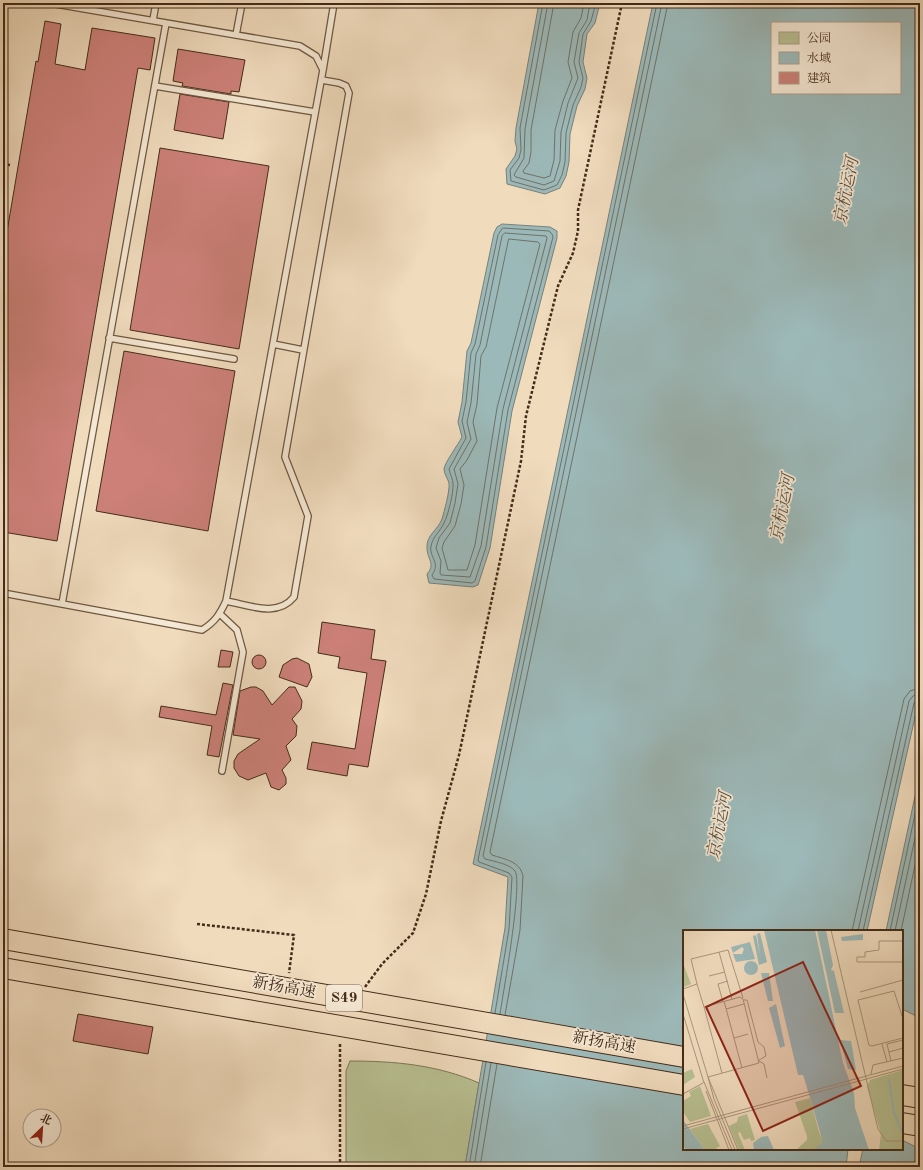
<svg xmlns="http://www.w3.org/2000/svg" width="923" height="1170" font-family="'Old Standard TT','Noto Serif SC',serif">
	<rect width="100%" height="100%" fill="#f0dbbd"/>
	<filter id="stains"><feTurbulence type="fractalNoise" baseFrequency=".005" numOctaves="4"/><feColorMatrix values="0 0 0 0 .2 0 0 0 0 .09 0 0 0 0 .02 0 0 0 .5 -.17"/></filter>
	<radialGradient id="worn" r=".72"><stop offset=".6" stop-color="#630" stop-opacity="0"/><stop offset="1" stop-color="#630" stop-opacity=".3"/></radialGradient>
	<!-- green -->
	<path fill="#b8c092" stroke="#7e7655" d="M350 1061C395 1061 438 1065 479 1083L465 1167H346V1071Z"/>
	<!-- water -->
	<path fill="#9cb9b9" stroke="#798179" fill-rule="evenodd" d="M539 3H600L595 23 587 34 583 62 587 78 585 89 577 106 570 134 569 162 566 176 560 188 545 194 507 184 506 169 515 156 517 149 515 141 516 128Z
		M653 3H920V695L867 931H684V1149H848L846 1167H465L505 928 508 877 473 864ZM772 23H900V93H772Z
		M502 224 550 227 557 231V238L512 411 490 548 478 585 473 587 429 583 427 574C436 564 427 559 427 548 426 535 438 530 442 519 444 512 450 491 449 483 448 479 444 474 444 469 445 462 458 445 462 437L458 422 462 402 467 351 471 343 494 233 497 227Z
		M920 773V1018L902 1009V931H886Z
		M902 1140 920 1149V1167H859L863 1149H902Z"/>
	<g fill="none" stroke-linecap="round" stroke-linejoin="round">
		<!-- shore -->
		<path stroke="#707268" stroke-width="1" d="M543 3 520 128 521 150 519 158 510 170 511 181 544 190 557 185 562 175 565 162 566 133 573 105 581 87 583 78 579 62 583 34 591 21 596 3
			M548 3 525 129 524 158 514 175 516 177 544 185 554 181 560 161 561 132 568 103 578 78 574 62 579 33 587 20 590 3
			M554 3 531 130V152L529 163 523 171 524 173 544 178 550 176 554 160 555 130 563 101 572 78 568 62 573 32 581 18 584 3
			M503 228 549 231 552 234 553 237 508 410 486 547 475 581 472 583 434 579 432 575C441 562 429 558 431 546 433 536 440 532 444 523 448 516 454 491 453 484 453 479 450 474 449 469L466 438 462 421 466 402 471 353 475 344 498 235Z
			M505 233 546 236 547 238 503 409 481 546 470 577 441 575 440 573 441 561 436 548 439 538 450 523 455 503 458 484 454 469 471 439 467 422 471 403 476 354 480 345 502 236Z
			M509 239 538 242 540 244 497 408 475 545 467 570H448L442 548 444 542 455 526 461 504 464 485 460 469 467 460 477 441 473 422 477 404 481 356 486 347Z
			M852 931 904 699 910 691 920 688
			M858 931 909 701 913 696 920 694
			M863 931 914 703 916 700 920 699
			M890 931 920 791
			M895 931 920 815
			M901 931 920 842
			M495 1013 509 929 512 877 509 873 479 862 478 860 657 3
			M500 1014C503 994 523 883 515 871 510 864 493 861 485 859L483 856 662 3
			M505 1015 520 930 523 876C520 861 504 859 492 855L490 852 668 3
			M469 1167 486 1062
			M474 1167 491 1063
			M480 1167 497 1064"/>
	</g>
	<!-- building -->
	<path fill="#cc8078" stroke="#442c18" d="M45 21 61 24 55 64 85 70 92 28 155 38 150 70 138 68 57 541 3 532V255L36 61 38 62Z
		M178 49 245 60 239 92 231 91V94L182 86 183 83 173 81Z
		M180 94 229 102 223 139 174 130Z
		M160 148 269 166 239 349 130 330Z
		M124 351 235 371 208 531 96 511Z
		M322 622 375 630 371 659 386 661 368 767 349 764 347 776 307 769 312 742 355 749 367 673 338 668 340 657 318 653Z
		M221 650 233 652 230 667H218Z
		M252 662a7 7 0 1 1 14 0a7 7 0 1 1-14 0Z
		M297 658 309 664 312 677 307 687 279 677 283 665 292 659Z
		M223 683 233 685 219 757 207 755 212 726 159 717 161 706 216 715Z
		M251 687H256L263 691 272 705 289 687H295L302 701 301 709 292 719 297 726 296 736 286 746 291 760 282 770 286 778V784L279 790 271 787 266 773 248 780 239 776 234 768V761L238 754 260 739 233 735 240 691Z
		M78 1014 153 1027 148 1054 73 1041Z"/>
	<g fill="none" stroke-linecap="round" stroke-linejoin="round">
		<!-- lane casing -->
		<g stroke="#6f5841" stroke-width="8">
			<path id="lane" d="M153 20 156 3
				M236 35 242 3
				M323 70 334 3
				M155 86 315 112
				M109 338 234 359
				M273 344 303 350
				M3 593 202 630C215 622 220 614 226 601L323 70 316 56 300 46 50 3
				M226 601C249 605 277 618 294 597L308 516 285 457 349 93 346 86 339 83 322 80
				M62 604 166 23
				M220 614 237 630 243 652 222 771"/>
		</g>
		<!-- highway casing -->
		<g stroke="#442c18" stroke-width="22">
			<path id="highway" d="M902 1095 920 1098
				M902 1123 920 1126"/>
		</g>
		<!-- path -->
		<path stroke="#442c18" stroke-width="2.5" stroke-dasharray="3 2" stroke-linecap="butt" d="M3 164 10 165
			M197 924 294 935 289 973
			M365 987 382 964 413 933 426 894 441 821 459 755 521 461 526 416 558 286 573 253 578 231V210L622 3
			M340 1167V1042"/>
		<!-- lane -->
		<use href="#lane" stroke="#f5e8d4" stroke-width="5.5"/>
		<!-- highway -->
		<use href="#highway" stroke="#f0dbbd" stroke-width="20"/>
		<!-- highway-bridge casing -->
		<g stroke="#442c18" stroke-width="22" stroke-linecap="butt">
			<path id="highway-bridge" d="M3 939 684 1057
				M3 968 684 1085"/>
		</g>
		<!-- highway-bridge -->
		<use href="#highway-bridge" stroke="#f0dbbd" stroke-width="20"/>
	</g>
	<g text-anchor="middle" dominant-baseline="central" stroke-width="3.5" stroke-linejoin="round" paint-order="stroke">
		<!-- shield labels -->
		<rect fill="#f5e8d4" stroke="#796450" stroke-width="1" x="326" y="985" width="36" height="26" rx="3"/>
		<g font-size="15" font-weight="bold" fill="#442c18">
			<text x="344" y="998">S49</text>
		</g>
		<!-- street labels -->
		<g font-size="16" fill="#442c18" stroke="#f5e8d4">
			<text transform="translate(284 988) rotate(10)">新扬高速</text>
			<text transform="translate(604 1043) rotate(10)">新扬高速</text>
		</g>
		<!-- water labels -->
		<g font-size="17" font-style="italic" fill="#5a4f40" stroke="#f5e8d4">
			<text transform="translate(847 191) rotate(-79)">京杭运河</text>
			<text transform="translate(783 508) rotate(-79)">京杭运河</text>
			<text transform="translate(720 826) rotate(-79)">京杭运河</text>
		</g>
	</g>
	<!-- overview -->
	<g transform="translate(683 930)">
		<rect width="220" height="220" fill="#f0dbbd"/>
		<path d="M0 33 8 54 1 57 0 53ZM9 139 12 147 0 155V143ZM220 140V220H196L198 204 184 157 187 150ZM17 156 28 186 7 192 0 182V171L8 166 6 162ZM127 168 136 202 144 220H113L124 210V206L112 172ZM64 184 72 210 68 211 67 208 61 210 57 202 55 203 62 220H56L46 196 54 192 55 187ZM25 194 37 216 31 220H22L7 199Z" fill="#b8c092"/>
		<path d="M81 0H132L160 133 171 163 172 178 186 220 132 219 140 212 122 151 120 145H115ZM134 0H143L150 35 148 40 151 41 161 83H152ZM77 3 84 32 76 35 70 6 73 5 77 25 74 4ZM180 4V10L159 11 158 7ZM67 12 72 29 53 32 50 24H59L61 19 59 17 50 23 48 17ZM61 38a7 7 0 1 1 14 0a7 7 0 1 1-14 0ZM78 43H86L90 71H85ZM93 74 102 116 97 118 86 78ZM157 110 168 111 173 140 165 139ZM0 190 22 220H3L0 215ZM85 206 91 220H71L70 213 78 207Z" fill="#9cb9b9"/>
		<path fill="none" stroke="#9cb9b9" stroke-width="2" d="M206 149 211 183 220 204"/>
		<path fill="none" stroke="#ab957b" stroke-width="1" d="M148 0 195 199 203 211H220M220 11H196V20L182 22V27H174V32H220M36 22 49 69M26 46 42 42M14 54 8 29 45 20 60 68M0 59 14 54 21 77 57 67 60 69 76 133 25 147M177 62 220 50M0 64 25 147 55 220M61 70H64L75 112 81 117 83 126 76 130M41 71 59 138M40 72 35 54 45 51M21 77 39 143M43 79 61 74M0 84 21 153M220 89 211 61 175 70 186 115 189 116 220 108M51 108 65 104M199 114 204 132M206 122 220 118M76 131 81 134 84 148M208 131 204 114 220 110M188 144 190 135 220 128M25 147 31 169 52 220M21 152 49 220M23 161 46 220M0 164 20 153M0 196 220 136M0 199 220 139"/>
		<path fill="#8f2418" fill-opacity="0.15" stroke="#8f2418" stroke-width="2" d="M120 32 178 156 80 201 23 77Z"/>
		<rect width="220" height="220" fill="none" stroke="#442c18" stroke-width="2"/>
	</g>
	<!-- margin -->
	<rect width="923" height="1170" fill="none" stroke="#f0dbbd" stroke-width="16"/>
	<rect x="4" y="4" width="915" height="1162" fill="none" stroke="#442c18" stroke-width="2"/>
	<rect x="8" y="8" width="907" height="1154" fill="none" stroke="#442c18"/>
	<!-- legend -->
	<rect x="771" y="22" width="130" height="72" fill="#f5e8d4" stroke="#ae9d89"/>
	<rect x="779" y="32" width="20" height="12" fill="#b8c092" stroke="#ae9d89"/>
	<text x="807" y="42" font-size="12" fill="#442c18">公园</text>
	<rect x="779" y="52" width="20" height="12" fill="#9cb9b9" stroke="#ae9d89"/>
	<text x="807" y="62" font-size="12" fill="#442c18">水域</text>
	<rect x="779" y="72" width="20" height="12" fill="#cc8078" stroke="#ae9d89"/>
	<text x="807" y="82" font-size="12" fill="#442c18">建筑</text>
	<!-- north arrow -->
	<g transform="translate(42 1128) rotate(25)"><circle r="19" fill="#f5e8d4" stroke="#ae9d89"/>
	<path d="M0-3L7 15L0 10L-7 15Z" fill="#8f2418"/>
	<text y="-6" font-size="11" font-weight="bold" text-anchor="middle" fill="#442c18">北</text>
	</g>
	<rect width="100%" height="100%" filter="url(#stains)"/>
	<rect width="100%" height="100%" fill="url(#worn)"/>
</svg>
